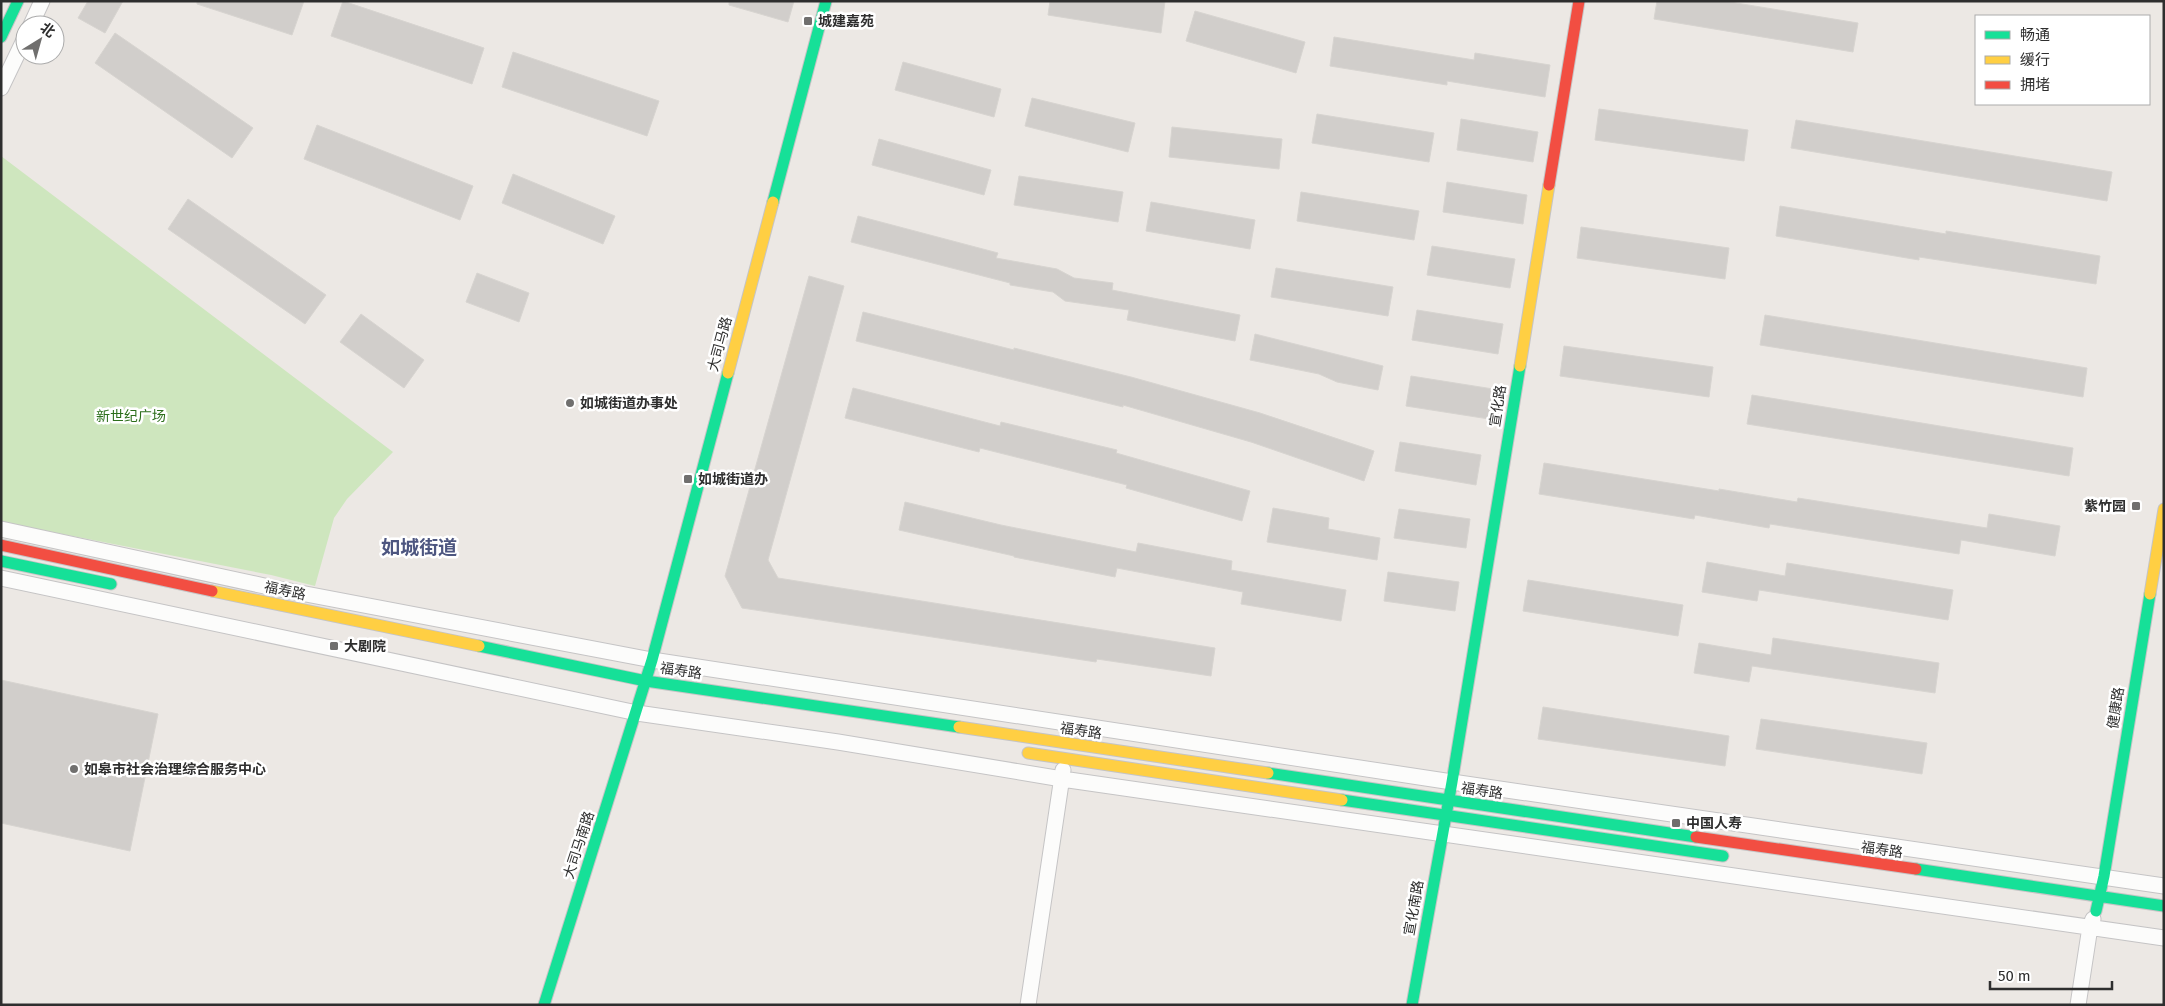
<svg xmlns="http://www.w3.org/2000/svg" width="2165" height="1006" font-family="'Fira Sans','Noto Sans SC',sans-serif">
	<rect width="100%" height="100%" fill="#ece8e4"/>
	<!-- green -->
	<path fill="#cee6be" d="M1 156 393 452 347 499 334 518 315 586 271 575 1 522Z"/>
	<!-- building -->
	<path fill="#d1cecb" stroke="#d7d4d0" d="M88 1H123L105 33 78 18Z
		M197 1H304L292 35 197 4Z
		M343 1 484 48 472 84 331 36Z
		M729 1H794L788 22 729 5Z
		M1050 1H1165L1161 33 1048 15Z
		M1657 1H1724L1858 23 1853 52 1654 19Z
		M1195 11 1305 42 1296 73 1186 41Z
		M115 33 253 128 232 158 95 63Z
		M1334 37 1474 60 1475 53 1550 65 1545 97 1447 81V85L1330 66Z
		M513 52 659 101 647 136 502 87Z
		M903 62 1001 89 994 117 895 90Z
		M1032 98 1135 123 1128 152 1025 126Z
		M1599 109 1748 130 1744 161 1595 140Z
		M1317 114 1434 133 1429 162 1312 143Z
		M1461 119 1538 132 1533 162 1457 150Z
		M1796 120 2112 172 2107 201 1791 148Z
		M317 125 473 186 460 220 304 159Z
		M1172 127 1282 139 1279 169 1169 157Z
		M879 139 991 170 984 195 872 165Z
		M513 174 615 216 603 244 502 203Z
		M1019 176 1123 192 1118 222 1014 205Z
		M1447 182 1527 195 1523 224 1443 212Z
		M1301 192 1419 211 1414 240 1297 221Z
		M188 199 326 295 305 324 168 229Z
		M1151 202 1255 220 1250 249 1146 231Z
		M1780 206 1946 234V231L2100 256 2096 284 1919 257V260L1776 236Z
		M858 216 998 253 996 258 1057 269 1074 278 1113 283 1112 290 1240 315 1235 341 1127 320 1129 310 1065 301 1053 292 1010 285V283L851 242Z
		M1581 227 1729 248 1725 279 1577 258Z
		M1432 246 1515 259 1510 288 1427 275Z
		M1276 268 1393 287 1388 316 1271 297Z
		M477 273 529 293 519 322 466 302Z
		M809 276 844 286 768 560 778 578 1215 648 1211 676 1097 659 1096 662 742 608 725 576Z
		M1417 310 1503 324 1498 354 1412 340Z
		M863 312 1014 350V348L1131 377 1260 413 1374 451 1364 481 1251 442 1123 405V407L856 341Z
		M361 314 424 360 404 388 340 342Z
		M1765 315 2087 368 2083 397 1760 345Z
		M1255 334 1383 366 1378 390 1337 382 1319 374 1250 360Z
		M1564 346 1713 367 1709 397 1560 376Z
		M1411 376 1493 389 1489 419 1406 406Z
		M853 388 1000 426 1001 422 1117 450 1116 453 1250 491 1242 521 1126 488 1127 485 980 448 979 452 845 418Z
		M1752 395 2073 448 2069 476 1747 424Z
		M1400 442 1481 455 1476 485 1395 471Z
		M1544 463 1719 491V489L1797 502 1798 498 1987 528 1989 514 2060 526 2055 556 1961 540 1959 554 1770 524 1769 528 1695 515 1694 519 1539 494Z
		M905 502 1001 525 1136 552 1138 543 1232 561 1231 570 1346 590 1341 621 1241 604 1243 592 1117 568 1115 577 1014 557V556L899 530Z
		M1273 508 1329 518 1328 529 1380 538 1377 560 1267 542Z
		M1399 509 1470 519 1466 548 1394 538Z
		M1707 562 1785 576 1787 563 1953 590 1948 620 1759 590 1757 601 1702 592Z
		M1388 572 1459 582 1455 611 1384 601Z
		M1528 580 1683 605 1678 636 1523 611Z
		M1773 638 1939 663 1935 693 1752 666 1749 682 1694 673 1699 643 1771 655Z
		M1 680 158 714 130 851 1 823Z
		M1543 707 1729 736 1725 766 1538 739Z
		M1761 719 1927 743 1922 774 1756 749Z"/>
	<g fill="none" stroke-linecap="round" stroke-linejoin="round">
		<!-- street casing -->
		<g stroke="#c5c4c5" stroke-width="17">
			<path id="street" d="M31 25 42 1
				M1 88 25 38
				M1 529 269 587 652 660 1452 782 2164 886
				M1 578 637 713 838 742 1062 779 2164 938
				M1028 1005 1063 770
				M2078 1005 2090 927 2093 919"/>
		</g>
		<!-- fast casing -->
		<g stroke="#c5c4c5" stroke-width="13">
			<path id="fast" d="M1 37 18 1
				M773 202 826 1
				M1 561 111 584
				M479 646 646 681 959 727
				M1268 773 1696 837
				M1342 800 1723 856
				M1916 869 2164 906
				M2096 911 2104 876 2150 594
				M544 1005 652 660 728 373
				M1412 1005 1452 782 1520 366"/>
		</g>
		<!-- slow casing -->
		<g stroke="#c5c4c5" stroke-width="13">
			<path id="slow" d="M1520 366 1549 185
				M728 373 773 202
				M212 591 479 646
				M2150 594 2164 509
				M959 727 1268 773
				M1028 753 1342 800"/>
		</g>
		<!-- jam casing -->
		<g stroke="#c5c4c5" stroke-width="13">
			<path id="jam" d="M1549 185 1579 1
				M1 545 212 591
				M1696 837 1916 869"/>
		</g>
		<!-- street -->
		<use href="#street" stroke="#fcfcfb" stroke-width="15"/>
		<!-- fast -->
		<use href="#fast" stroke="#16e098" stroke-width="11"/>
		<!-- slow -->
		<use href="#slow" stroke="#ffcf43" stroke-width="11"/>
		<!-- jam -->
		<use href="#jam" stroke="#f24e42" stroke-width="11"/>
	</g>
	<!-- markers -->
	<g fill="#706f6e" stroke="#fff" stroke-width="2">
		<rect x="803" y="16" width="10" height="10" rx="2.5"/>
		<circle cx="570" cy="403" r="5"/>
		<rect x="683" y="474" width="10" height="10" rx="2.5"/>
		<rect x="2131" y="501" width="10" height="10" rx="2.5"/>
		<rect x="329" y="641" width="10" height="10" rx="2.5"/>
		<circle cx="74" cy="769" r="5"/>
		<rect x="1671" y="818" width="10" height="10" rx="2.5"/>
	</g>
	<g text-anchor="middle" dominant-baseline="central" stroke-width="5" stroke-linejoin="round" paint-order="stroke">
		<!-- poi labels -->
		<g font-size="14" font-weight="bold" fill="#2e2e2e" stroke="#fff" text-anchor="start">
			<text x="818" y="21">城建嘉苑</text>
			<text x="580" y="403">如城街道办事处</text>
			<text x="698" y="479">如城街道办</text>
			<text x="2126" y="506" text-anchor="end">紫竹园</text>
			<text x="344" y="646">大剧院</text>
			<text x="84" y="769">如皋市社会治理综合服务中心</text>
			<text x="1686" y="823">中国人寿</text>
		</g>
		<!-- street labels -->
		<g font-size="14" fill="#2e2e2e" stroke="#fff">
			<text transform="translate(720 344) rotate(-75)">大司马路</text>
			<text transform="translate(1498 406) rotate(-81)">宣化路</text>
			<text transform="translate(285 591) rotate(12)">福寿路</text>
			<text transform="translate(681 671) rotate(8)">福寿路</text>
			<text transform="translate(2116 708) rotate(-81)">健康路</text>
			<text transform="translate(1081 731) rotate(8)">福寿路</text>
			<text transform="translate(1482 791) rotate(8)">福寿路</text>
			<text transform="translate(579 845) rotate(-72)">大司马南路</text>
			<text transform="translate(1882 850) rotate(8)">福寿路</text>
			<text transform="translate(1414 908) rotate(-80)">宣化南路</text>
		</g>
		<!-- park labels -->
		<g font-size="14" fill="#2c6e1b" stroke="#fff">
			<text x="131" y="416">新世纪广场</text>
		</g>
		<!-- district labels -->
		<g font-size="19" font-weight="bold" fill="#4d5680" stroke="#fff">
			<text x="419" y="547">如城街道</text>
		</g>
	</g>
	<!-- border -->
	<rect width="2165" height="1006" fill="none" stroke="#2e2e2e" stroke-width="5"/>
	<!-- legend -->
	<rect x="1975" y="15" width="175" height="90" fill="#ffffff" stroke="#ababab"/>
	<rect x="1985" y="31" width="25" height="8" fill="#16e098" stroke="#ababab"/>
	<text x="2020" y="40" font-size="15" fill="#2e2e2e">畅通</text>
	<rect x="1985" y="56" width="25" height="8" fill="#ffcf43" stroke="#ababab"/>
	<text x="2020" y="65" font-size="15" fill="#2e2e2e">缓行</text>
	<rect x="1985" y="81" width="25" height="8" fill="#f24e42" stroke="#ababab"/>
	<text x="2020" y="90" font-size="15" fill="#2e2e2e">拥堵</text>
	<!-- north arrow -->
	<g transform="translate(40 40) rotate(37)"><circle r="24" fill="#ffffff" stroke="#ababab"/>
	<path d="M0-4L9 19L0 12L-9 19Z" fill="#706f6e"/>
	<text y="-8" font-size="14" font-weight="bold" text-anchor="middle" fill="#2e2e2e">北</text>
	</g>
	<!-- scale -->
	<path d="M1990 981v8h122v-8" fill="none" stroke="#2e2e2e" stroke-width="2.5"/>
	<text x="1998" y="981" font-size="15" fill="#2e2e2e" stroke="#ffffff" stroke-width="4" paint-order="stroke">50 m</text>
</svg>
